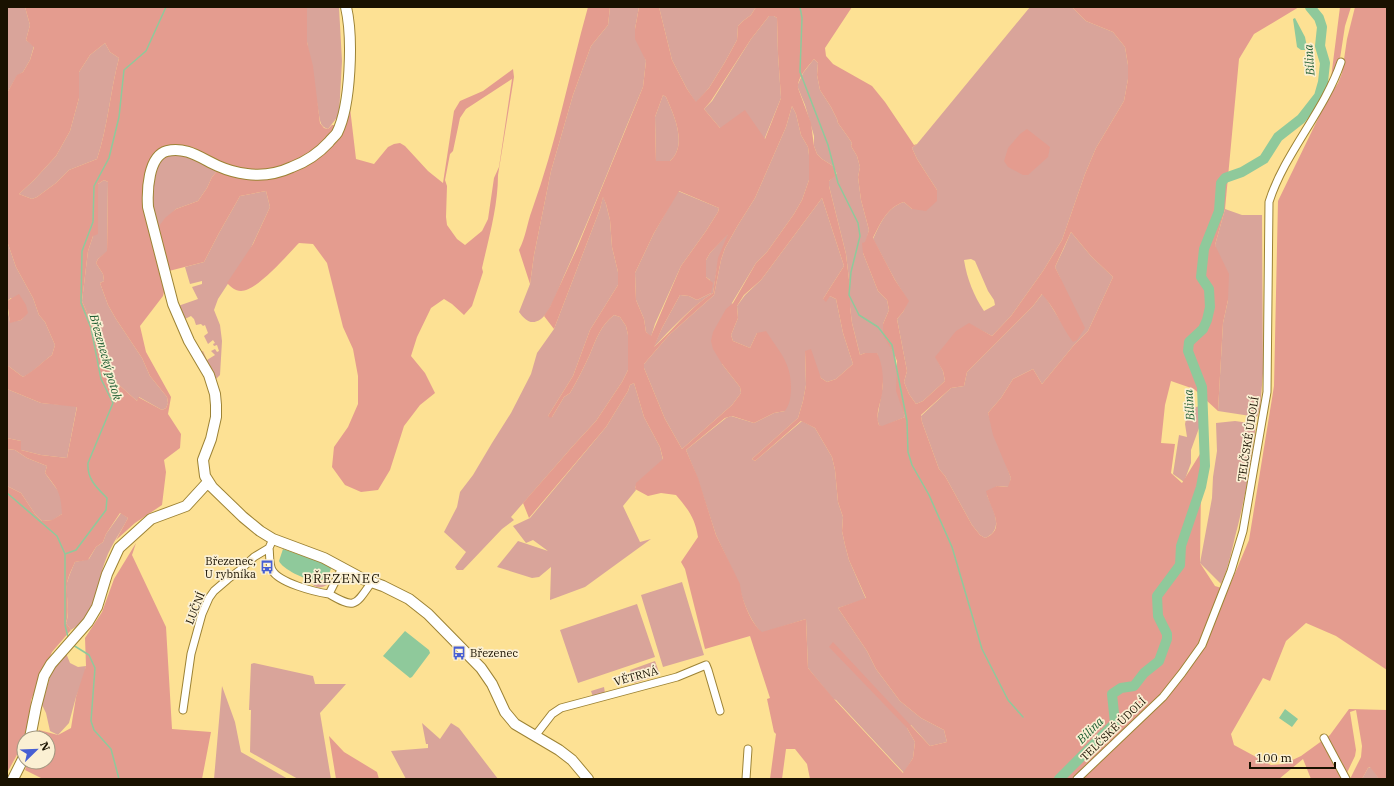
<svg xmlns="http://www.w3.org/2000/svg" width="1394" height="786" font-family="'IBM Plex Serif',serif">
	<rect width="100%" height="100%" fill="#fde194"/>
	<!-- green -->
	<path fill="#d9a49a" fill-rule="evenodd" d="M8 7H25L30 25 26 40 34 46 30 60 23 72 17 76 7 93Z
		M307 7H339L342 61 339 115 328 129C321 127 320 122 319 115L307 42Z
		M610 7H639L635 29 646 61 643 87C616 150 592 214 564 276 559 287 551 312 541 319 531 326 525 320 519 312L530 284 534 255 551 171 573 95 591 46 608 25Z
		M659 7H756L751 15 743 21 738 26 737 40 725 62 709 88 696 103 687 89 672 60Z
		M1030 7H1072L1086 21 1113 32 1125 47 1128 65V79L1124 101 1096 148 1085 174 1062 240 1043 271 1011 316 992 336 969 324 936 357 943 371 945 381 923 401 916 404 909 394 904 382 907 371 897 319 903 312 908 301 895 280 873 239C880 224 887 207 904 202L912 209 937 190 917 159 912 148 917 144ZM971 259 975 261 988 291 994 300 995 305 984 311C974 296 967 279 964 260Z
		M769 16H774L777 18 778 54 781 98 764 140 720 128 704 109 712 101 751 39Z
		M105 43 110 52 119 58C110 92 108 126 97 159L69 170 56 183 37 197 32 199 19 194 34 180 56 156 70 131 79 98V72L90 55Z
		M814 59 818 63 817 75 820 90 831 107 837 119 838 123 848 137 852 143 851 146 857 156 860 167 858 177 861 200 869 230 863 253 878 291 887 300 889 310 883 324 887 340 895 356 902 406 905 417 882 427 879 425 877 419 883 385 877 353H865L860 355 852 323 850 307V288L846 254 829 186V181L837 174 833 166 822 159 817 154 814 146V136L805 105 798 88V84L803 73Z
		M663 95 666 97C674 115 688 145 670 161H656L655 117Z
		M792 106 796 114 801 135 808 147 809 155V180L802 200 794 214 767 252 756 263 732 303 722 364 740 387 741 393 732 405 682 449 665 419 644 368V364L669 335 714 295 721 260 725 248 738 225 755 198 786 127Z
		M180 154 218 170 212 177 207 188 198 201 176 209 157 229 151 196 155 168 165 156Z
		M104 180 108 182 107 252 98 259 96 263 103 274 104 281 100 283 108 305 116 319 142 358 150 376 167 397 168 403 166 408 162 410 139 397 137 401 119 385 112 377 104 349 94 329 82 301 88 251 93 236 97 207 98 184Z
		M266 191 270 207 250 250 218 299 214 310 220 325 222 341 220 375 216 379 201 352 203 351 207 360 215 355 211 351 215 349 217 352 219 351 217 345 214 346 213 344 215 343 213 340 208 344 204 336 208 333 205 325 203 326 201 324 196 325 194 319 191 316 185 319 178 306 198 299 192 287 202 284V281L190 284 185 267 204 262 219 233 240 196Z
		M678 191 719 208 718 212 706 231 681 266 655 324 651 337 646 332 644 319 636 300 635 273 654 233Z
		M603 196 606 204 610 220 612 247 618 272V285L590 330 573 376 548 416 552 417 564 397 570 393C577 381 584 367 590 354 596 339 601 325 614 315L620 317 626 326 628 335V370L622 382 596 421 572 447 566 454 511 517 514 520 502 529 463 570H457L455 567 466 552 444 532 457 507 460 492 473 475 492 443 511 413 531 374 537 353 554 329 600 209Z
		M822 198 844 266 823 299 830 296 836 299 843 333 853 364 836 379 827 382 821 378 805 351 806 385 803 401 798 418 752 459 755 461 802 421 815 428 832 457 835 470 838 502 843 517 842 531 845 545 849 560 866 599 838 608 867 651 876 669 900 701 921 718 944 730 947 742 930 746 911 725 907 728 915 742 913 758 904 773 836 700 833 699 808 668 806 619 762 633C751 623 741 598 739 584L716 535 697 477 686 450 726 418 731 416 754 423 774 413 785 411 767 334 757 333 750 348 733 341 731 335 738 318 737 306 745 295 761 280Z
		M1225 209 1242 215H1262L1263 373 1260 409 1257 417 1218 411 1223 323 1228 300 1215 245Z
		M729 232 717 268 713 293C691 307 671 329 653 348L662 328 680 295 689 296 697 300 711 293 710 280 706 277V260L710 253Z
		M1071 232 1091 256 1113 277 1088 331 1074 345 1042 384 1033 369 1013 379 1001 398 988 413 1004 459 1011 478 1009 487 997 486 987 495C993 509 1005 530 985 538L980 535 972 525 945 476 939 469 922 422 921 416 951 388 964 386 967 372 1033 306 1043 293 1073 341 1060 278 1055 267 1064 248Z
		M7 241 16 267 33 298 39 315 45 322 55 345 52 355C42 362 34 372 23 377L7 365V307L10 322 21 320 25 315 11 298 7 301Z
		M634 383 644 417 660 447 663 460 637 483 635 488 636 490 623 506 640 542 651 539 585 587 550 600 551 567 539 577 532 578 497 567 518 541 548 551 533 540 526 543 513 526 530 518 606 427 628 391 630 385Z
		M7 389 41 403 77 406 67 458 41 455 21 450V441L7 438Z
		M1199 406V428L1191 450V463L1184 482 1173 474 1179 435 1187 437 1185 424 1188 410Z
		M1235 421 1256 424C1251 462 1245 500 1235 537 1231 554 1228 569 1221 584L1200 563 1212 498 1213 477 1217 451 1216 423Z
		M7 449 15 450 27 458 47 466 45 473 59 492 62 501V514L53 520 42 521 35 514 21 493 7 486Z
		M121 513 128 518C121 532 111 545 106 559 96 584 98 615 71 630L66 623C71 610 65 596 67 583 69 575 72 569 75 562L89 559 96 547 103 542 106 534Z
		M326 580 329 583C323 589 315 589 310 582H319Z
		M682 582 704 655 663 667 641 595Z
		M637 604 655 657 578 683 560 630Z
		M66 653 70 663 78 667 86 666 84 677 76 697 69 723 58 735 50 731 46 713 42 705 51 673Z
		M655 661 660 675 634 683 630 670Z
		M254 663 313 676 315 684H346L320 713 331 779H298L250 752 251 710H249L251 664Z
		M222 686 235 722 241 752 288 779H214Z
		M604 687 605 693 593 697 591 691Z
		M422 723 440 739 451 723 459 728 498 779H406L391 751 428 748V744H426Z
		M1371 767 1379 779H1362L1368 768Z"/>
	<!-- forest -->
	<path fill="#e49c8f" fill-rule="evenodd" d="M25 7H307V42L313 66 320 123 324 128 328 129 332 125H336L332 133 317 150 299 160 273 169 248 171 171 147 145 182 165 288 163 296 140 326 146 352 171 397 168 414 181 434 180 448 164 460 166 472 162 505 135 523 116 540 128 518 120 513 106 534 103 542 96 547 88 560 75 562C72 569 68 576 67 584 66 597 70 610 66 623L71 630 52 652 31 700 29 733 26 738H24V742L7 773V486L21 493 35 514 42 521 52 520 62 514C61 492 58 490 45 473L47 466 27 458 15 450 7 449V438L21 441V450L41 455 67 458 77 407 41 403 7 389V365L23 377C34 371 42 362 52 355L55 345 45 322 39 315 33 298 16 267 7 241V93L17 75 23 72 30 60 34 47 26 40 30 25ZM105 43 110 52 119 58C110 92 108 126 97 159L69 170 56 183 37 197 32 199 19 194 34 180 56 156 70 131 79 98V72L90 55ZM104 180 108 182 107 251 98 259 96 263 103 274 104 281 100 283 108 305 116 319 142 358 150 376 167 397 168 403 166 408 162 410 138 397 137 401 119 385 112 377 104 349 94 329 82 301 88 251 93 236 98 234V184Z
		M588 7H610L608 25 591 46 573 95 551 171 534 255 530 284 519 250C526 237 527 223 532 210 556 144 569 75 588 7Z
		M639 7H659L672 60 687 89 696 102 709 88 725 62 737 40 738 26 743 21 751 15 756 7H852L825 48 826 56 833 64 872 86 885 102 914 145 917 144 912 148 917 159 937 190V201L926 211 912 209 904 202C887 207 880 224 873 238L895 280 909 301 903 312 897 319 907 371 904 382 909 394 916 404 923 401 945 381 943 371 935 357 956 331 969 323 992 336 1011 316 1043 271 1062 240 1085 174 1096 148 1124 101 1128 79V65L1125 47 1113 32 1086 21 1072 7H1299L1254 34 1239 59 1225 209 1215 245 1229 274 1228 300 1223 323 1218 411 1194 389 1171 381 1165 405 1161 443 1175 444 1171 473 1182 483 1200 454 1201 487 1200 563 1215 586 1228 590 1249 540 1274 386 1278 201 1328 98 1338 83 1342 73 1347 39 1355 7H1387V670L1336 636 1306 623 1286 641 1270 681 1263 678 1231 734 1234 745 1271 765 1284 764 1301 756 1330 735 1349 709 1387 710V779H1379L1370 767 1368 768 1362 779H1350L1361 757 1362 746 1356 710 1350 712 1356 750 1355 756 1344 779H1311L1303 759 1279 779H810L807 764 795 749H786L782 779H770L776 734 774 732 767 699 770 698 750 636 705 649 685 569 681 562 698 537C695 518 688 509 676 495L661 493 648 496 635 489 636 483 663 459 660 447 644 417 634 383 630 385 628 391 606 427 529 518 523 503 566 454 572 447 596 421 622 382 628 370V335L626 326 620 317 614 315C601 325 596 339 590 354 584 367 577 381 570 393L564 397 552 417 550 418 548 416 573 376 590 330 618 285V272L612 247 610 220 606 204 603 197 600 209 554 329 544 316 550 307 578 246 643 87 646 61 635 39V29ZM769 16H774L777 18 778 54 781 98 765 139 745 110 720 128 704 109 711 101 751 39ZM814 59 818 63 817 75 820 90 831 107 837 119 838 123 848 137 852 143 851 146 857 156 860 167 858 177 861 200 869 230 865 242 862 243 863 253 876 286 878 291 887 300 889 310 883 324V335L895 356 897 361 896 391 905 417 882 426 879 425C875 415 880 405 882 394 884 381 883 364 877 353H865L860 355 852 323 850 307V288L846 254 829 186V181L837 175 833 166 822 159 817 154 814 146 811 123 798 88C797 77 808 67 814 59ZM663 95 666 97C674 115 688 145 670 161H656L655 117ZM792 106 796 114 801 135 808 147 809 155V180L802 200 794 214 767 252 756 263 733 303 726 309 713 332 711 341 713 349 722 364 740 387 741 393 732 405 682 449 665 419 644 368V364L669 335 714 295 721 260 725 248 738 225 755 198 786 127ZM679 191 719 208 718 212 706 231 681 266 651 336 646 332 644 319 636 300 635 273 654 233ZM822 198 844 266 823 299 826 302 830 296 836 299 843 333 853 364 836 379 827 382 821 378 811 349 805 351 806 385 803 401 798 418 752 459 755 461 801 421 815 428 832 457 835 470 838 502 843 517 842 531 845 545 849 560 866 598 838 608 867 651 876 669 900 701 921 718 944 730 947 742 930 746 833 642 829 647 907 728 915 742 913 758 903 773 835 700 833 698 808 668 806 619 762 632C751 624 741 598 740 584L716 535 698 478 686 450 725 418 732 416 754 423 774 413 785 411C790 403 790 400 791 391 792 363 780 353 766 331L757 333 750 348 733 341 731 335 738 318 737 306 744 295 761 280ZM1071 232 1091 256 1113 277 1088 331 1074 345 1042 384 1033 369 1013 379 1001 398 988 413 993 435 1011 478 1008 487 997 486 986 491C989 507 1008 529 985 538L980 535 972 525 945 476 939 469 922 422 921 415 951 388 964 386 967 372 1033 306 1042 294C1055 308 1061 326 1073 342L1077 340 1085 328 1055 267ZM728 234 718 258 713 293C690 307 674 329 654 347L662 328 680 295 689 296 697 300 711 293 713 283 706 277V260L710 253Z
		M1340 7H1351L1345 26 1339 65 1331 78Z
		M513 69 514 77 498 175C498 206 489 237 482 268L483 272 472 306 464 315 452 304 444 299 431 308 417 337 411 356 425 373 435 393 420 405 404 426 390 470 378 490 361 492 345 485 332 467 334 447 348 427 358 404V376L353 349 343 327 327 263 313 244 299 243C287 255 257 291 241 291 235 291 231 287 227 283L253 244 270 207 266 191 240 196 219 233 204 262 169 271 157 229 165 218 176 209 198 201 207 188 212 177 218 170 247 178 321 155 350 108 356 159 374 164 388 147 394 144 400 143 405 146 428 171 443 183 454 111 460 101 483 91ZM512 79 499 167 494 178 488 219 482 231 465 245 457 239 447 225 446 217 447 186 445 180 450 154 453 151 460 118 466 109Z
		M1027 129 1050 147 1048 157 1028 175H1023L1008 167 1004 161 1008 148 1020 134Z
		M19 294 26 305 28 313 21 320 10 323 7 301Z
		M136 543 132 555 166 627 172 729 211 732 202 779H43L25 770 28 762H48V738H36L39 730 58 735 71 728 76 697 86 666 85 638 102 612 114 579Z
		M329 736 344 752 377 772 379 779H336Z"/>
	<!-- water -->
	<path fill="#8fc99b" d="M1295 18 1305 37 1307 47 1305 50H1301L1297 47 1293 19Z
		M283 549 332 566 327 579C323 579 318 581 315 581 306 580 282 569 279 561Z
		M405 631 429 650 430 653 412 677 410 678 383 656Z
		M1285 709 1298 719 1292 727 1279 718Z"/>
	<g fill="none" stroke-linecap="round" stroke-linejoin="round">
		<!-- stream -->
		<path stroke="#8fc99b" stroke-width="1.5" d="M800 7 802 18 800 72 828 145 838 183 858 223 860 236 851 272 849 295 859 315 878 327 892 345 907 421 908 452 912 465 929 495 952 547 982 649 1008 700 1023 717
			M7 493 57 536 65 554
			M68 637 65 625V554L76 550 106 510 107 498C96 487 87 479 88 463L113 403 101 379 91 328 81 303 82 251 93 222 94 186 109 158 119 117 124 70 146 51 166 7
			M73 645 89 655 95 668 91 721 94 730 111 749 119 779"/>
		<!-- river -->
		<path stroke="#8fc99b" stroke-width="10" d="M1059 779 1115 723 1112 694 1121 688 1134 686 1144 673 1159 661 1167 639V634L1158 616 1157 596 1180 565 1181 546 1201 487 1205 466 1202 387 1188 351 1189 342 1203 329 1207 320 1210 307 1209 289 1201 277 1204 249 1219 211 1221 183 1225 178 1242 172 1264 159 1278 137 1301 119 1319 96 1323 82 1325 63 1320 46 1322 27 1319 18 1310 7"/>
		<!-- street casing -->
		<g stroke="#9d8335" stroke-width="9">
			<path id="street" d="M269 548C270 555 269 564 272 570 279 583 315 592 329 594L342 568
				M329 594C355 609 355 606 371 583
				M183 710 191 654 202 614 209 598 214 591 228 579 240 570 254 557 269 548 273 539
				M535 736 552 714 561 708 677 677 706 665 708 670 720 711
				M1324 738 1346 779
				M746 779 748 749
				M1077 779 1163 697 1182 673 1202 645 1231 571 1243 531 1267 392 1269 202C1285 152 1324 112 1341 62"/>
		</g>
		<!-- secondary casing -->
		<g stroke="#9d8335" stroke-width="12">
			<path id="secondary" d="M346 7C353 37 351 105 337 133 335 136 331 139 329 142 318 154 308 161 292 167 279 173 262 176 247 174 238 173 227 170 218 166 202 159 186 146 167 151 148 156 147 191 148 207L173 304 189 341 209 375 215 394 216 405V417L211 439 203 460 205 476 212 487 243 517 260 531 273 539 324 558 363 579 383 586 409 599 428 614 481 668 492 684 505 712 515 724 559 750 572 760 588 779
				M30 738 36 707 44 676 51 664 88 622 97 607 107 574 119 548 151 519 186 506 208 482
				M13 779 24 757"/>
		</g>
		<!-- street -->
		<use href="#street" stroke="#fff" stroke-width="7"/>
		<!-- secondary -->
		<use href="#secondary" stroke="#fff" stroke-width="10"/>
	</g>
	<!-- icons -->
	<defs>
		<g id="bus-bare" transform="scale(1.08)"><path d="M-5-6H5V4H4V6H2V4H-2V6H-4V4H-5ZM-3.5-4V0h7V-4ZM-3.5 1.2v1.5H-2V1.2ZM2 1.2v1.5H3.5V1.2Z" fill="#475fd3" stroke="#fbf0d3" stroke-width="2.5" paint-order="stroke"/></g>
	</defs>
	<g fill-rule="evenodd">
		<use href="#bus-bare" x="267" y="567"/>
		<use href="#bus-bare" x="459" y="653"/>
	</g>
	<g text-anchor="middle" dominant-baseline="central" stroke-width="3.5" stroke-linejoin="round" paint-order="stroke">
		<!-- street labels -->
		<g font-size="11" fill="#191100" stroke="#fbf0d3">
			<text transform="translate(1248 439) rotate(-81)">TELČSKÉ ÚDOLÍ</text>
			<text transform="translate(195 608) rotate(-68)">LUČNÍ</text>
			<text transform="translate(636 676) rotate(-15)">VĚTRNÁ</text>
			<text transform="translate(1113 729) rotate(-44)">TELČSKÉ ÚDOLÍ</text>
		</g>
		<!-- poi labels -->
		<g font-size="11" fill="#191100" stroke="#fbf0d3" text-anchor="end">
			<text x="256" y="561">Březenec,<tspan x="256" dy="13">U rybníka</tspan></text>
			<text x="470" y="653" text-anchor="start">Březenec</text>
		</g>
		<!-- water labels -->
		<g font-size="12" font-style="italic" fill="#1d5c31" stroke="#fbf0d3">
			<text transform="translate(1309 60) rotate(-94)">Bílina</text>
			<text transform="translate(106 357) rotate(74)">Březenecký potok</text>
			<text transform="translate(1189 405) rotate(-94)">Bílina</text>
			<text transform="translate(1090 730) rotate(-45)">Bílina</text>
		</g>
		<!-- quarter labels -->
		<g font-size="13" letter-spacing="1" fill="#191100" stroke="#fbf0d3">
			<text x="342" y="578">BŘEZENEC</text>
		</g>
	</g>
	<!-- border -->
	<rect width="1394" height="786" fill="none" stroke="#191100" stroke-width="16"/>
	<!-- north arrow -->
	<g transform="translate(36 750) rotate(67)"><circle r="19" fill="#fbf0d3" stroke="#a1977f"/>
	<path d="M0-3L7 15L0 10L-7 15Z" fill="#475fd3"/>
	<text y="-6" font-size="11" font-weight="bold" text-anchor="middle" fill="#191100">N</text>
	</g>
	<!-- scale -->
	<path d="M1250 762v6h85v-6" fill="none" stroke="#191100" stroke-width="2"/>
	<text x="1256" y="762" font-size="12" fill="#191100" stroke="#fbf0d3" stroke-width="3" paint-order="stroke">100 m</text>
</svg>
